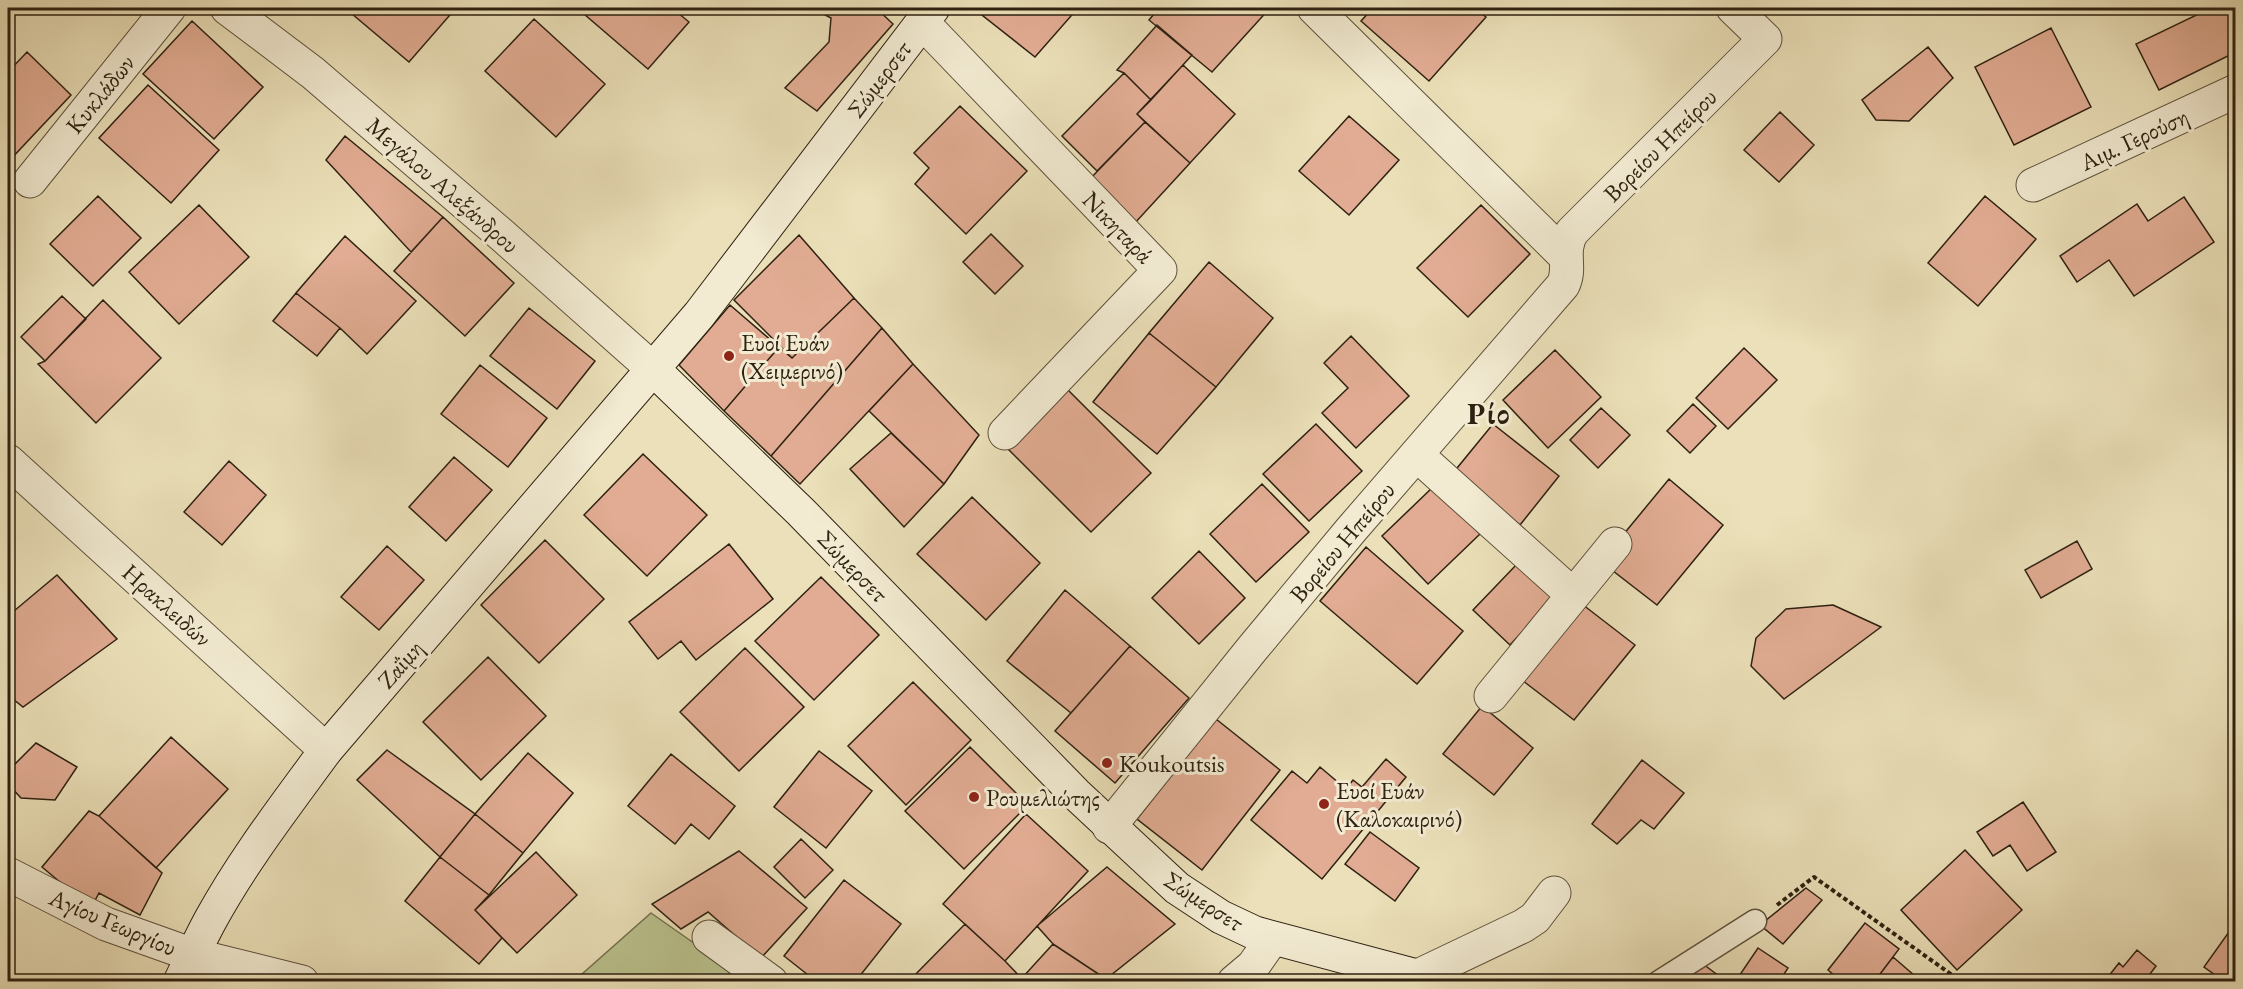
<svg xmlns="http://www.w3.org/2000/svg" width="2243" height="989" font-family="'EB Garamond',serif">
	<rect width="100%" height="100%" fill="#ebe0b9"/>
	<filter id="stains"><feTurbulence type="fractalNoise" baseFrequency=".00333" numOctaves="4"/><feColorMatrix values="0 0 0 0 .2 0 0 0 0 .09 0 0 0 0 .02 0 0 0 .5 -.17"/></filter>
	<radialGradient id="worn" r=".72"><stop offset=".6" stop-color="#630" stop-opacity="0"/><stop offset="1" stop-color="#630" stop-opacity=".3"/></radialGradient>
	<!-- green -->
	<path fill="#bac28e" stroke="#747250" stroke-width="1.5" d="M651 913 748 981 573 982Z"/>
	<!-- building -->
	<path fill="#e1ac93" stroke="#2e2111" stroke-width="1.5" d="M345 8H456L409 62Z
		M577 8H672L689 22 648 69Z
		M812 8H876L893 24 817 111 785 88 829 42 831 18Z
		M973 8H1078L1035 57Z
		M1159 8H1270L1212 72 1149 20Z
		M1373 8H1474L1486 17 1429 81 1361 21Z
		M2211 8H2236V52L2159 90 2136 44Z
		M534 19 605 84 556 137 485 71Z
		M192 21 263 87 214 139 143 74Z
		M1157 25 1192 55 1151 100 1124 73 1117 70Z
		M2051 28 2091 107 2014 145 1975 67Z
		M1928 47 1953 78 1909 121 1876 120 1862 100Z
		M27 52 71 95 8 162V72Z
		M1183 65 1235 114 1190 163 1137 114Z
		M1124 73 1151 100 1137 114 1145 122 1097 171 1062 136Z
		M148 85 219 150 171 203 99 138Z
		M960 106 1027 171 966 234 915 184 929 168 914 153Z
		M1780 112 1814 145 1779 182 1744 150Z
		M1349 116 1399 160 1349 215 1299 171Z
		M1145 122 1190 163 1134 224 1088 181Z
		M345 136 443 217 411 252 326 160Z
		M98 196 141 238 93 286 50 244Z
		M1985 196 2036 239 1978 306 1928 263Z
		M2184 197 2214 242 2134 296 2109 260 2077 282 2060 256 2137 204 2148 221Z
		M199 205 249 257 179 324 129 272Z
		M1481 205 1530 254 1468 317 1417 268Z
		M443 217 514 283 465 336 394 271Z
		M991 234 1023 266 995 294 963 262Z
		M799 235 854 298 792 358 734 300Z
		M345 236 416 301 367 354 340 328 296 293Z
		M1209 262 1273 318 1216 387 1149 333Z
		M296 293 340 328 317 356 273 321Z
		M62 296 86 319 45 361 21 337Z
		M854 298 882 328 771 456 724 411 779 347 792 358Z
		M103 300 161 358 96 423 38 364 45 361Z
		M730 305 779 347 724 411 679 365Z
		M529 308 595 361 557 409 490 356Z
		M882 328 913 364 800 484 771 456Z
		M1149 333 1216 387 1157 454 1093 402Z
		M1351 336 1409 396 1356 448 1322 413 1348 388 1324 363Z
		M1744 348 1777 380 1728 429 1696 398Z
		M1555 350 1601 397 1548 448 1503 400Z
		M913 364 979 435 944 484 869 411Z
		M480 365 547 418 508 467 441 414Z
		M1064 386 1151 473 1091 532 1004 445Z
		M1693 404 1716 426 1690 453 1667 431Z
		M1601 408 1630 435 1598 468 1570 440Z
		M1316 424 1362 471 1309 521 1263 474Z
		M1493 424 1559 476 1520 525 1453 473Z
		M891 433 944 484 904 527 850 469Z
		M643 454 707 515 647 576 584 515Z
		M454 457 492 490 446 541 409 507Z
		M229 461 266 495 222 545 184 512Z
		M1669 479 1723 525 1657 605 1608 567 1623 535Z
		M1262 484 1309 532 1256 582 1210 534Z
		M1434 486 1480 534 1428 584 1382 536Z
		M972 497 1040 563 986 620 917 554Z
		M545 540 604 599 539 663 481 605Z
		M2077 541 2092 569 2041 598 2025 570Z
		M729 544 773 599 696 660 681 641 658 659 629 622Z
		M387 546 424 580 379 630 341 597Z
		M1366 547 1463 631 1417 684 1320 601Z
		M1199 551 1245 598 1199 644 1152 598Z
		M1518 563 1554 597 1510 645 1473 610Z
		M57 575 117 639 23 707 8 695V616Z
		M821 577 879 635 814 700 755 641Z
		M1065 590 1130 646 1071 713 1007 661Z
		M1578 601 1635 645 1574 720 1518 677Z
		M1833 605 1881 627 1784 699 1751 666 1756 638 1786 609Z
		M1130 646 1189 698 1115 783 1055 731Z
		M745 648 804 707 739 771 680 712Z
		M488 657 546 716 481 780 423 722Z
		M913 682 971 740 906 805 848 746Z
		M1482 706 1533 748 1494 795 1443 754Z
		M1216 719 1280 770 1202 870 1137 819Z
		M171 737 228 789 156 868 99 816Z
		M36 743 77 767 55 800 21 798 8 784V771Z
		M970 747 1028 805 964 869 905 811Z
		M387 750 475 814 440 857 357 780Z
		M819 751 872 791 826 848 774 807Z
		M528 753 573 793 523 853 475 814Z
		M671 754 735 806 709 839 691 824 675 844 628 806Z
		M1386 759 1406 777 1322 879 1251 820 1292 771 1307 783 1320 767 1346 789 1353 780 1362 787Z
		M1642 760 1684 793 1654 829 1641 820 1617 844 1592 824Z
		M2023 802 2056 852 2027 871 2010 845 1993 856 1977 832Z
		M89 811 99 816 162 873 140 915 99 893 91 908 42 867Z
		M475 814 523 853 489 895 440 857Z
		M1026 814 1088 871 1005 961 943 904Z
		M1370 832 1419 868 1395 901 1345 864Z
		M801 839 833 870 805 898 774 867Z
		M1965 850 2022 910 1957 970 1901 910Z
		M739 851 807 908 761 958 708 912 681 929 652 904Z
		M536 852 577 895 517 953 475 910Z
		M440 857 489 895 475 910 502 938 479 964 405 901Z
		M1107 867 1175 924 1106 979 1053 944 1037 926Z
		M844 880 901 924 855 982H817L784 956Z
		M1806 888 1822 900 1783 944 1760 925Z
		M1865 923 1899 949 1874 982H1842L1828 970Z
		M965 924 1005 961 1025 982H908Z
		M2231 929 2236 933V982H2225L2204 967Z
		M1053 944 1106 979 1109 982H1025L1022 978Z
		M1758 948 1788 968 1779 982H1735Z
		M2137 950 2156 966 2144 982H2104L2119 963 2123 967Z
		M1893 957 1922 982H1874Z
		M1695 958 1727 982H1678Z"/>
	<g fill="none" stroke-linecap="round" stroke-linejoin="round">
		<!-- lane casing -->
		<g stroke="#5d513b" stroke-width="25">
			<path id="lane" d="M1659 982 1755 921"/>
		</g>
		<!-- street casing -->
		<g stroke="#5d513b" stroke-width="35">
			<path id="street" d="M227 8 313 73 503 236 654 370
				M1314 8 1565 256
				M922 22 1160 270 1005 433
				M30 181 169 8
				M2033 185 2236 91
				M1417 455 1573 595
				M8 461 326 750
				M1491 696 1615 544
				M1109 827 1252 649 1351 530 1563 285C1572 267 1560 253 1572 232L1765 39 1733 8
				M8 874 106 924 193 955 302 982
				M709 937 771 982
				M1418 976 1523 926 1535 918 1554 893
				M1234 982 1253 966 1272 939"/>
		</g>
		<!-- secondary casing -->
		<g stroke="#2e2111" stroke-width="35">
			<path id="secondary" d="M654 370 801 512 1076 794 1177 888 1221 917 1255 933 1439 982
				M180 982C190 961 200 939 211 919 244 859 286 805 326 750L699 315 933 8"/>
		</g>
		<!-- path -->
		<path stroke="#2e2111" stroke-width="4" stroke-dasharray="4.5 3" stroke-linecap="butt" d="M1777 905 1814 877 1962 982"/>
		<!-- lane -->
		<use href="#lane" stroke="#f2ebd2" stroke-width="22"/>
		<!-- street -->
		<use href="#street" stroke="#f2ebd2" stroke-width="33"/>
		<!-- secondary -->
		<use href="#secondary" stroke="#f2ebd2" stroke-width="33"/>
	</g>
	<!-- markers -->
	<g fill="#8f2418" stroke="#f2ebd2" stroke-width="2">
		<circle cx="729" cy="356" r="6"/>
		<circle cx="1107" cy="763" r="6"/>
		<circle cx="974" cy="797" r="6"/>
		<circle cx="1324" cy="804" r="6"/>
	</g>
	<g text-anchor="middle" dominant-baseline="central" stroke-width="6" stroke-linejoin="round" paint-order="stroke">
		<!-- street labels -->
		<g font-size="24" fill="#2e2111" stroke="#f2ebd2">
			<text transform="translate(879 79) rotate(-53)">Σώμερσετ</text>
			<text transform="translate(100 94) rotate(-51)">Κυκλάδων</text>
			<text transform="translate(2134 139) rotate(-25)">Αιμ. Γερούση</text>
			<text transform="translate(1660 145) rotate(-45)">Βορείου Ηπείρου</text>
			<text transform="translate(443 185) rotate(41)">Μεγάλου Αλεξάνδρου</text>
			<text transform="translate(1118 227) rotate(46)">Νικηταρά</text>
			<text transform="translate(1342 542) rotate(-50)">Βορείου Ηπείρου</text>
			<text transform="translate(853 566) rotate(46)">Σώμερσετ</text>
			<text transform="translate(167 605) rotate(42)">Ηρακλειδών</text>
			<text transform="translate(400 664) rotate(-49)">Ζαΐμη</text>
			<text transform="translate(1204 901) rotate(33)">Σώμερσετ</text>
			<text transform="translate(113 922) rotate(23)">Αγίου Γεωργίου</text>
		</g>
		<!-- poi labels -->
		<g font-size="24" fill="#2e2111" stroke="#f2ebd2" text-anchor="start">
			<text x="741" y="342">Ευοί Ευάν<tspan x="741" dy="28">(Χειμερινό)</tspan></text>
			<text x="1119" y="763">Koukoutsis</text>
			<text x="1336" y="790">Ευοί Ευάν<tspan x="1336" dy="28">(Καλοκαιρινό)</tspan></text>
			<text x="986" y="797">Ρουμελιώτης</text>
		</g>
		<!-- district labels -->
		<g font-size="30" font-weight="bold" letter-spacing="1.5" fill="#2e2111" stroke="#f2ebd2">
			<text x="1489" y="413">Ρίο</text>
		</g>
	</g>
	<!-- margin -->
	<rect width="2243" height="989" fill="none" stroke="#ebe0b9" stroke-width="30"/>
	<rect x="9" y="9" width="2225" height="971" fill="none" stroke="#2e2111" stroke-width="3"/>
	<rect x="15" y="15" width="2213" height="959" fill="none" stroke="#2e2111" stroke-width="1.5"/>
	<rect width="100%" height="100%" filter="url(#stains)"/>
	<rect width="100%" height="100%" fill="url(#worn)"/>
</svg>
